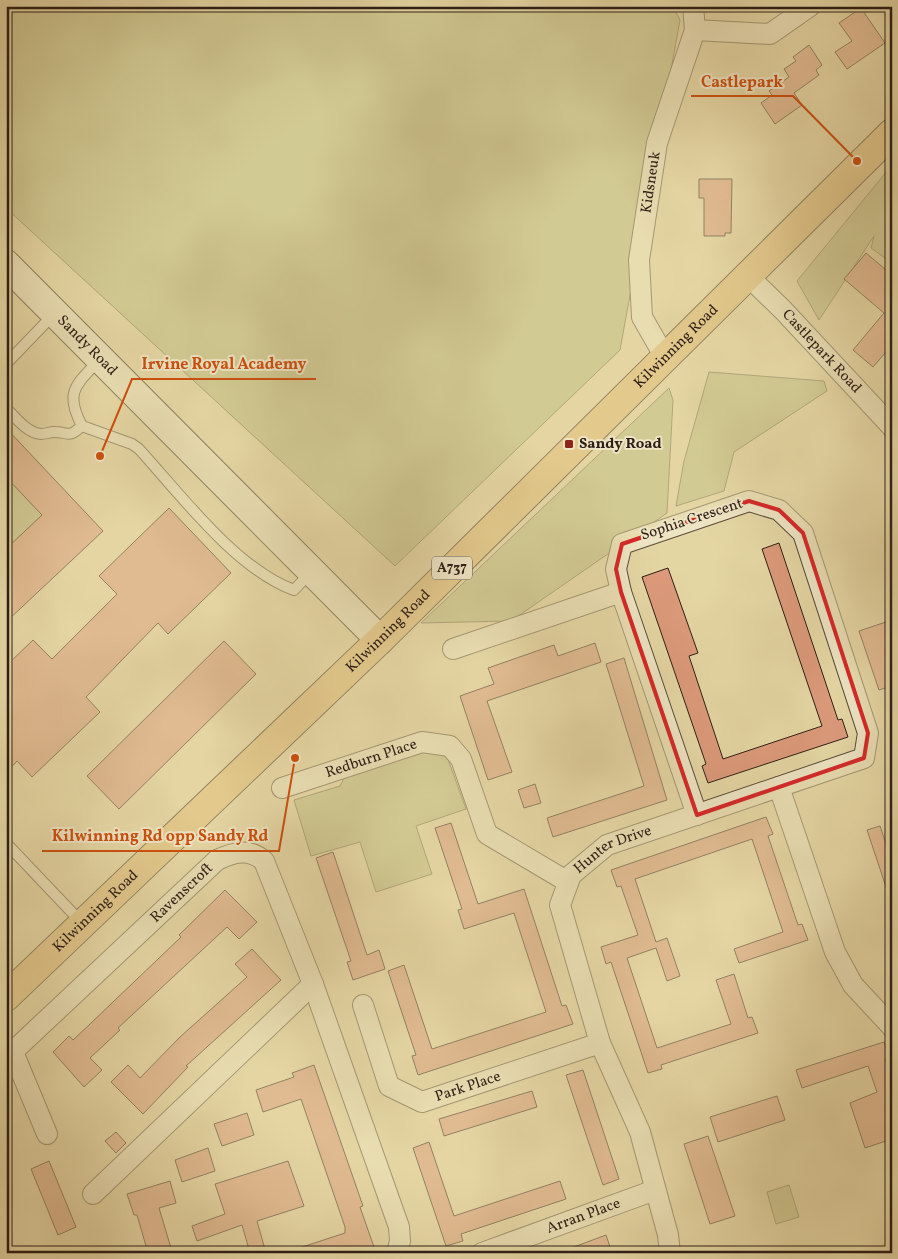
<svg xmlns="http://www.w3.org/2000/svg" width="898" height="1259" font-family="Vollkorn,serif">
	<rect width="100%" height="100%" fill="#e4d6a3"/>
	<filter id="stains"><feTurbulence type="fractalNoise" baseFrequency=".004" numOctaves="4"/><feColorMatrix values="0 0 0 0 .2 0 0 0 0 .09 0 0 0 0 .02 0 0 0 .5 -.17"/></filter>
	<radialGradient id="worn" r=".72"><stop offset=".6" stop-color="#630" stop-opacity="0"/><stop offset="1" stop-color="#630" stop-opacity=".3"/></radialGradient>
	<!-- green -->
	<path fill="#bcbc80" stroke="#746d4c" d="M6 6H673L680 20 620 350 395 566 6 208Z
		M892 165V263L871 248 874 236 819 320 797 281Z
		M709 372 824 381 827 391 734 452 724 491 676 506 684 461Z
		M669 388 673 400 667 513 511 621 421 623Z
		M6 477 42 515 6 549Z
		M435 749 448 759 466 809 416 826 432 874 376 892 360 842 311 856 294 800 340 786 345 776Z
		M789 1185 799 1217 776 1224 767 1192Z"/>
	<!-- building -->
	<path fill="#dc9a7b" stroke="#2d1e17" d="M861 8 885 43 847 69 835 52 852 41 839 23Z
		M809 45 822 65 816 70 819 75 794 93 802 105 775 124 761 103 772 95 769 91 789 77 784 69 796 61 793 57Z
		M699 179H732L731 233H725V236H704V198H699Z
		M866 253 892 275V345L873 367 853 350 884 313 844 279Z
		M6 428 103 531 6 622V549L42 515 6 477Z
		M169 508 231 573 168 634 158 623 86 697 100 712 32 777 17 761 6 773V666L33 640 52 659 117 594 99 576Z
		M779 543 838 720 842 719 848 737 708 783 702 766 706 764 642 577 668 568 698 653 689 656 723 759 822 726 762 549Z
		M892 620V686L879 690 859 631Z
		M224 641 256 674 119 809 87 776Z
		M595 643 601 662 487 701 512 772 488 780 460 696 494 684 488 668 554 645 558 656Z
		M624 658 667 800 553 837 547 818 644 786 606 664Z
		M535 784 541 803 524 808 518 790Z
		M766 817 773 834 768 836 798 925 802 924 808 940 739 963 734 949 783 932 752 839 635 879 656 942 667 938 680 976 667 981 656 948 627 958 657 1048 731 1024 716 980 734 974 748 1018 752 1017 758 1033 661 1065 662 1069 648 1073 611 962 606 964 601 947 638 935 621 886 617 887 611 870Z
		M451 823 478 904 524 889 562 1006 566 1005 573 1024 418 1075 412 1056 416 1055 388 971 404 965 432 1049 546 1012 514 913 464 929 458 910 462 909 435 828Z
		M880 826 892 861V896H889L867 830Z
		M333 852 367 955 379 950 385 969 353 980 347 962 351 961 316 858Z
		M225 890 257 922 239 939 227 927 118 1028 120 1030 90 1058 102 1070 84 1087 53 1052 69 1036 73 1040 90 1024 181 937 179 935Z
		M252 949 281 980 186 1066 188 1067 143 1114 111 1082 128 1065 140 1078 180 1037 247 977 235 964Z
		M884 1042 889 1058 885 1059 892 1081V1139L865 1148 850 1103 877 1092 868 1066 802 1088 796 1070Z
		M314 1065 363 1206 360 1207 375 1250 368 1253H293V1250L345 1233V1227L301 1099 263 1112 256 1090 294 1077 292 1073Z
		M583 1070 619 1179 603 1185 566 1075Z
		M532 1091 537 1107 444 1136 439 1119Z
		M777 1096 785 1120 718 1142 710 1117Z
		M247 1113 254 1135 222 1146 214 1124Z
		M116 1132 126 1143 116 1153 105 1141Z
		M708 1136 735 1216 710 1224 684 1144Z
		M429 1142 454 1216 560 1181 566 1199 461 1234 463 1241 446 1246 413 1148Z
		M208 1148 215 1171 182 1182 175 1160Z
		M49 1161 76 1227 58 1235 31 1169Z
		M288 1161 304 1206 257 1221 266 1253H250L242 1225 197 1241 192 1226 225 1214 215 1184Z
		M170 1181 176 1203 159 1208 171 1248 148 1253 137 1215H134L127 1194Z
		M606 1235 612 1253H563V1251Z"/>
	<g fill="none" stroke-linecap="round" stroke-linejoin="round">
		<!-- lane casing -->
		<g stroke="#5b4c3a" stroke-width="12">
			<path id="lane" d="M99 360C76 385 64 392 82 426L132 444 139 449C180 494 236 569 294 590L311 572
				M6 364 55 313
				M6 408C15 417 27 433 41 434 45 434 50 432 54 432 70 432 67 439 82 426
				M6 843 83 924"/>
		</g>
		<!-- street casing -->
		<g stroke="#5b4c3a" stroke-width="22">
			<g id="street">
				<path d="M695 30 770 34 810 6"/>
				<path id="s1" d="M749 277 783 310 892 427"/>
				<path id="s2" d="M666 359 642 317 639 260 657 143 695 30 693 6"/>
				<path d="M453 649 621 592"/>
				<path d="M779 787 835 952 853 985 892 1027"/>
				<path id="s3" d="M282 788 422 742 450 746 461 759 487 834 568 882"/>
				<path id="s4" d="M363 1005 389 1086 422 1102 600 1043"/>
				<path d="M13 1052 47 1134"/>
				<path id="s5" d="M6 1058 217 860C234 852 249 848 264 861L313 984 399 1227 400 1241 397 1253"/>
				<path d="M93 1194 313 984"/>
				<path id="s6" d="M482 1253 655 1190"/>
				<path id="s7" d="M670 1253 668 1235 640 1132 600 1043 560 905 571 875 607 845 864 758 868 733 803 533 779 510 749 501 622 544 616 569 621 592 697 815"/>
			</g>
		</g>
		<!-- secondary casing -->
		<g stroke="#2d1e17" stroke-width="30">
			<g id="secondary">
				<path id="s8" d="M6 264 380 640"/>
			</g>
		</g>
		<!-- primary casing -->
		<g stroke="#2d1e17" stroke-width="30">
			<g id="primary">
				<path id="s9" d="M6 997 380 640 892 133"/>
			</g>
		</g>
		<!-- lane -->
		<use href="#lane" stroke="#ede4c3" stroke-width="10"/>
		<!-- street -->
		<use href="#street" stroke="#ede4c3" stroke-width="20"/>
		<!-- secondary -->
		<use href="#secondary" stroke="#ede4c3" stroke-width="28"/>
		<!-- primary -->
		<use href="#primary" stroke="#e2bb72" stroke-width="28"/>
	</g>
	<!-- marked area -->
	<path d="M0 0H898V1259H0ZM749 501 779 510 803 533 868 733 864 758 697 815 621 592 616 569 622 544Z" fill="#e4d6a3" fill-opacity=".55" fill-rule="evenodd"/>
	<path fill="none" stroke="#d62828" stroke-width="4" stroke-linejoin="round" d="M749 501 779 510 803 533 868 733 864 758 697 815 621 592 616 569 622 544Z"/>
	<!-- markers -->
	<rect fill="#8f2418" stroke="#ede4c3" stroke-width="2" x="564" y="439" width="10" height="10" rx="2.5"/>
	<g text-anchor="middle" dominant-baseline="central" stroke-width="4" stroke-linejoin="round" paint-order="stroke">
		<!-- shield labels -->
		<rect fill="#ede4c3" stroke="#67594b" stroke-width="1" x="432" y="556.5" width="40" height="23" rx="4"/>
		<g font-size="14" font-weight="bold" fill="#2d1e17">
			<text x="452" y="568">A737</text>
		</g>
		<!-- street labels -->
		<g font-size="15" fill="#2d1e17" stroke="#ede4c3">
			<text stroke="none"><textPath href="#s2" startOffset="184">Kidsneuk</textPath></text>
			<text stroke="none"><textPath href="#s8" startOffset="115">Sandy Road</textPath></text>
			<text stroke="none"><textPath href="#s9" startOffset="934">Kilwinning Road</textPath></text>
			<text stroke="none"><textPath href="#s1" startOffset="104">Castlepark Road</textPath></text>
			<text transform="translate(692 520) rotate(-18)">Sophia Crescent</text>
			<text stroke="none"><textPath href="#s9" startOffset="529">Kilwinning Road</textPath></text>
			<text stroke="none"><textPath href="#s3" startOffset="94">Redburn Place</textPath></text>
			<text stroke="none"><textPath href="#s7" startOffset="448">Hunter Drive</textPath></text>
			<text stroke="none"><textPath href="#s5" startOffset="241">Ravenscroft</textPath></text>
			<text stroke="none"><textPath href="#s9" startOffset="124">Kilwinning Road</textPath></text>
			<text stroke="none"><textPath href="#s4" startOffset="170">Park Place</textPath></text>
			<text stroke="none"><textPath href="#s6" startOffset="108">Arran Place</textPath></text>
		</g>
		<!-- poi labels -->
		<g font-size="15" font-weight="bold" fill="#2d1e17" stroke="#ede4c3" text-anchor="start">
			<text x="579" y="444">Sandy Road</text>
		</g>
	</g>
	<!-- callouts -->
	<path fill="none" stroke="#cc500e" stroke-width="2" d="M857 161L793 96H691M100 456L132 379H316M295 758L279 851H42"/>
	<g fill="#cc500e" stroke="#ede4c3" stroke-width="2">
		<circle cx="857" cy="161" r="5"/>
		<circle cx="100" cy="456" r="5"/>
		<circle cx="295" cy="758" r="5"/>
	</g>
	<g font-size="16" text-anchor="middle" font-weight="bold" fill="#cc500e" stroke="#ede4c3" stroke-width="4" stroke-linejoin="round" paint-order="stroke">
		<text x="742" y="87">Castlepark</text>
		<text x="224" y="369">Irvine Royal Academy</text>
		<text x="160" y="841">Kilwinning Rd opp Sandy Rd</text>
	</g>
	<!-- margin -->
	<rect width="898" height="1259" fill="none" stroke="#e4d6a3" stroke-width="25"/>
	<rect x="8" y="8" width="883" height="1244" fill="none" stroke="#2d1e17" stroke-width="2.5"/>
	<rect x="12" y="12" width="873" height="1234" fill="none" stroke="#2d1e17"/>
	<rect width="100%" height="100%" filter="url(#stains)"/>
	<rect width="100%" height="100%" fill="url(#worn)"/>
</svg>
